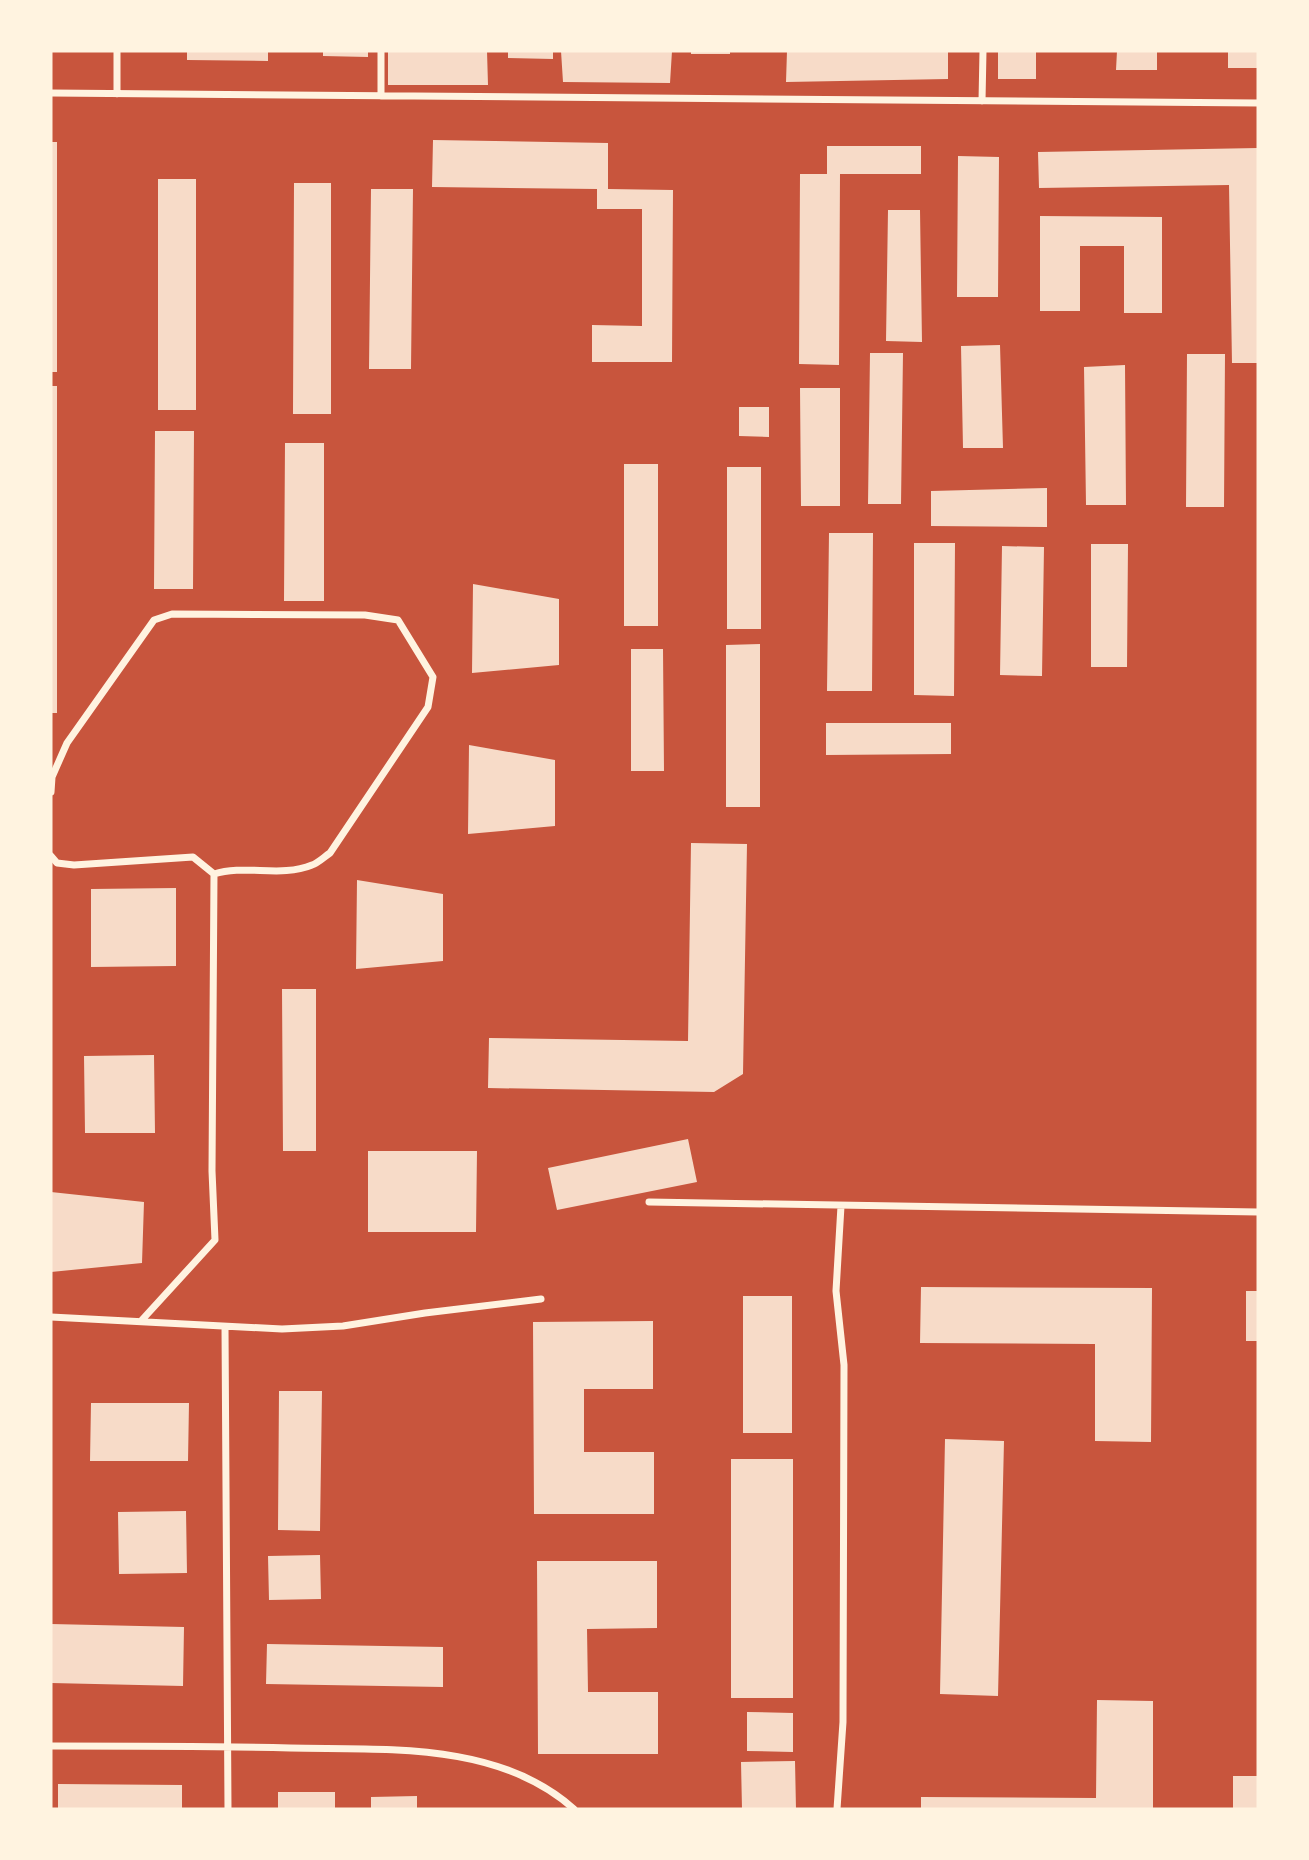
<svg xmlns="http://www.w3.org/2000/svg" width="1309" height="1860" font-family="Lora,serif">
	<rect width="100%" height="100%" fill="#c8553d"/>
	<!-- building -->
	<path fill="#f7dbc8" d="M187 51H268V61L187 60Z
		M323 51H368V57L323 56Z
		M388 51H487L488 85H388Z
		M508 51H553V59L508 58Z
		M561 51H672L670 83 563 82Z
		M691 51H730V54H691Z
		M787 51H948V79L786 82Z
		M998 51H1036V79H998Z
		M1117 51H1157V70H1116Z
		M1228 51H1258V68H1228Z
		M433 140 608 143V189L673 190 672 362H592V325L642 326V209H597V189L432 187Z
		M51 142H57V372H51Z
		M827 146H921V174H840L839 365 799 364 800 174H827Z
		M1258 148V363H1232L1229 185 1039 188 1038 152Z
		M958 156 999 157 998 297H957Z
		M158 179H196V410H158Z
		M294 183H331V414H293Z
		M371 189H413L411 369H369Z
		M888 210H920L922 342 886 341Z
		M1040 216 1162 217V313H1124V246H1080V311H1040Z
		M1000 345 1003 448H963L961 346Z
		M870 353H903L901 504H868Z
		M1187 354H1225L1224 507H1186Z
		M1125 365 1126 505H1086L1084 367Z
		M51 386H57V713H51Z
		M800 388H840V506H801Z
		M739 407H769V437L739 436Z
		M155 431H194L193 589H154Z
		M285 443H324V601H284Z
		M624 464H658V626H624Z
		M727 467H761V629H727Z
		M1047 488V527L931 526V491Z
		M829 533H873L872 691H827Z
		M914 543H955L954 696 914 695Z
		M1091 544H1128L1127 667H1091Z
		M1002 546 1044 547 1042 676 1000 675Z
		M473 584 559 599V665L472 673Z
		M760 644V807H726V645Z
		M631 649H663L664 771H631Z
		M826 723H951V754L826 755Z
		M469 745 555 760V826L468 834Z
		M691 843 747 844 743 1074 714 1092 488 1088 489 1038 688 1041Z
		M357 880 443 894V961L356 969Z
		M176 888V966L91 967V889Z
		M282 989H316V1151H283Z
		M154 1055 155 1133H85L84 1056Z
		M688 1139 697 1182 557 1210 548 1168Z
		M368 1151H477L476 1232H368Z
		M51 1192 144 1202 142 1263 51 1272Z
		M921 1287 1152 1288 1151 1442 1095 1441V1344L920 1343Z
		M1246 1291H1258V1341H1246Z
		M743 1296H792V1433H743Z
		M653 1321V1389H584V1452H654V1514H534L533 1322Z
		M279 1391H322L320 1531 278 1530Z
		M91 1403H189L188 1461H90Z
		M945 1439 1004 1441 998 1696 940 1694Z
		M731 1459H793V1698H731Z
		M186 1511 187 1573 119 1574 118 1512Z
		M320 1555 321 1599 269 1600 268 1556Z
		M537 1561H657V1628L587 1629 588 1692H658V1754H538Z
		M51 1624 184 1627 183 1686 51 1683Z
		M267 1644 443 1647V1687L266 1684Z
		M1097 1700 1153 1701V1809H921V1797L1096 1798Z
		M747 1712 793 1713V1752L747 1751Z
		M795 1761 796 1809H742L741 1762Z
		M1233 1776H1258V1809H1233Z
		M58 1784 182 1785V1809H58Z
		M278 1792H335V1809H278Z
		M417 1796V1809H371V1797Z"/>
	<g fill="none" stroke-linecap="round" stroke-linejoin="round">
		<!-- minor -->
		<path stroke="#fff3e0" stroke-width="7" d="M51 93 1258 103
			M117 94V51
			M381 96V51
			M982 101 983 51
			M51 792 52 777 67 743 154 620 172 614 365 615 398 620 433 677 428 707 330 853C324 857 318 863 312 865 281 878 245 864 214 874
			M51 856 57 863 74 865 193 857 214 874 212 1171 215 1240 141 1321
			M649 1202 1258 1212
			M51 1317 282 1329 343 1326 425 1313 541 1299
			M225 1327 228 1809
			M51 1746C130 1746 210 1746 290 1748 385 1750 498 1741 574 1809
			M837 1809 843 1722 844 1365 836 1291 841 1206"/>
	</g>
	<!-- border -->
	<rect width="1309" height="1860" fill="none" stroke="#fff3e0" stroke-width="105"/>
</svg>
